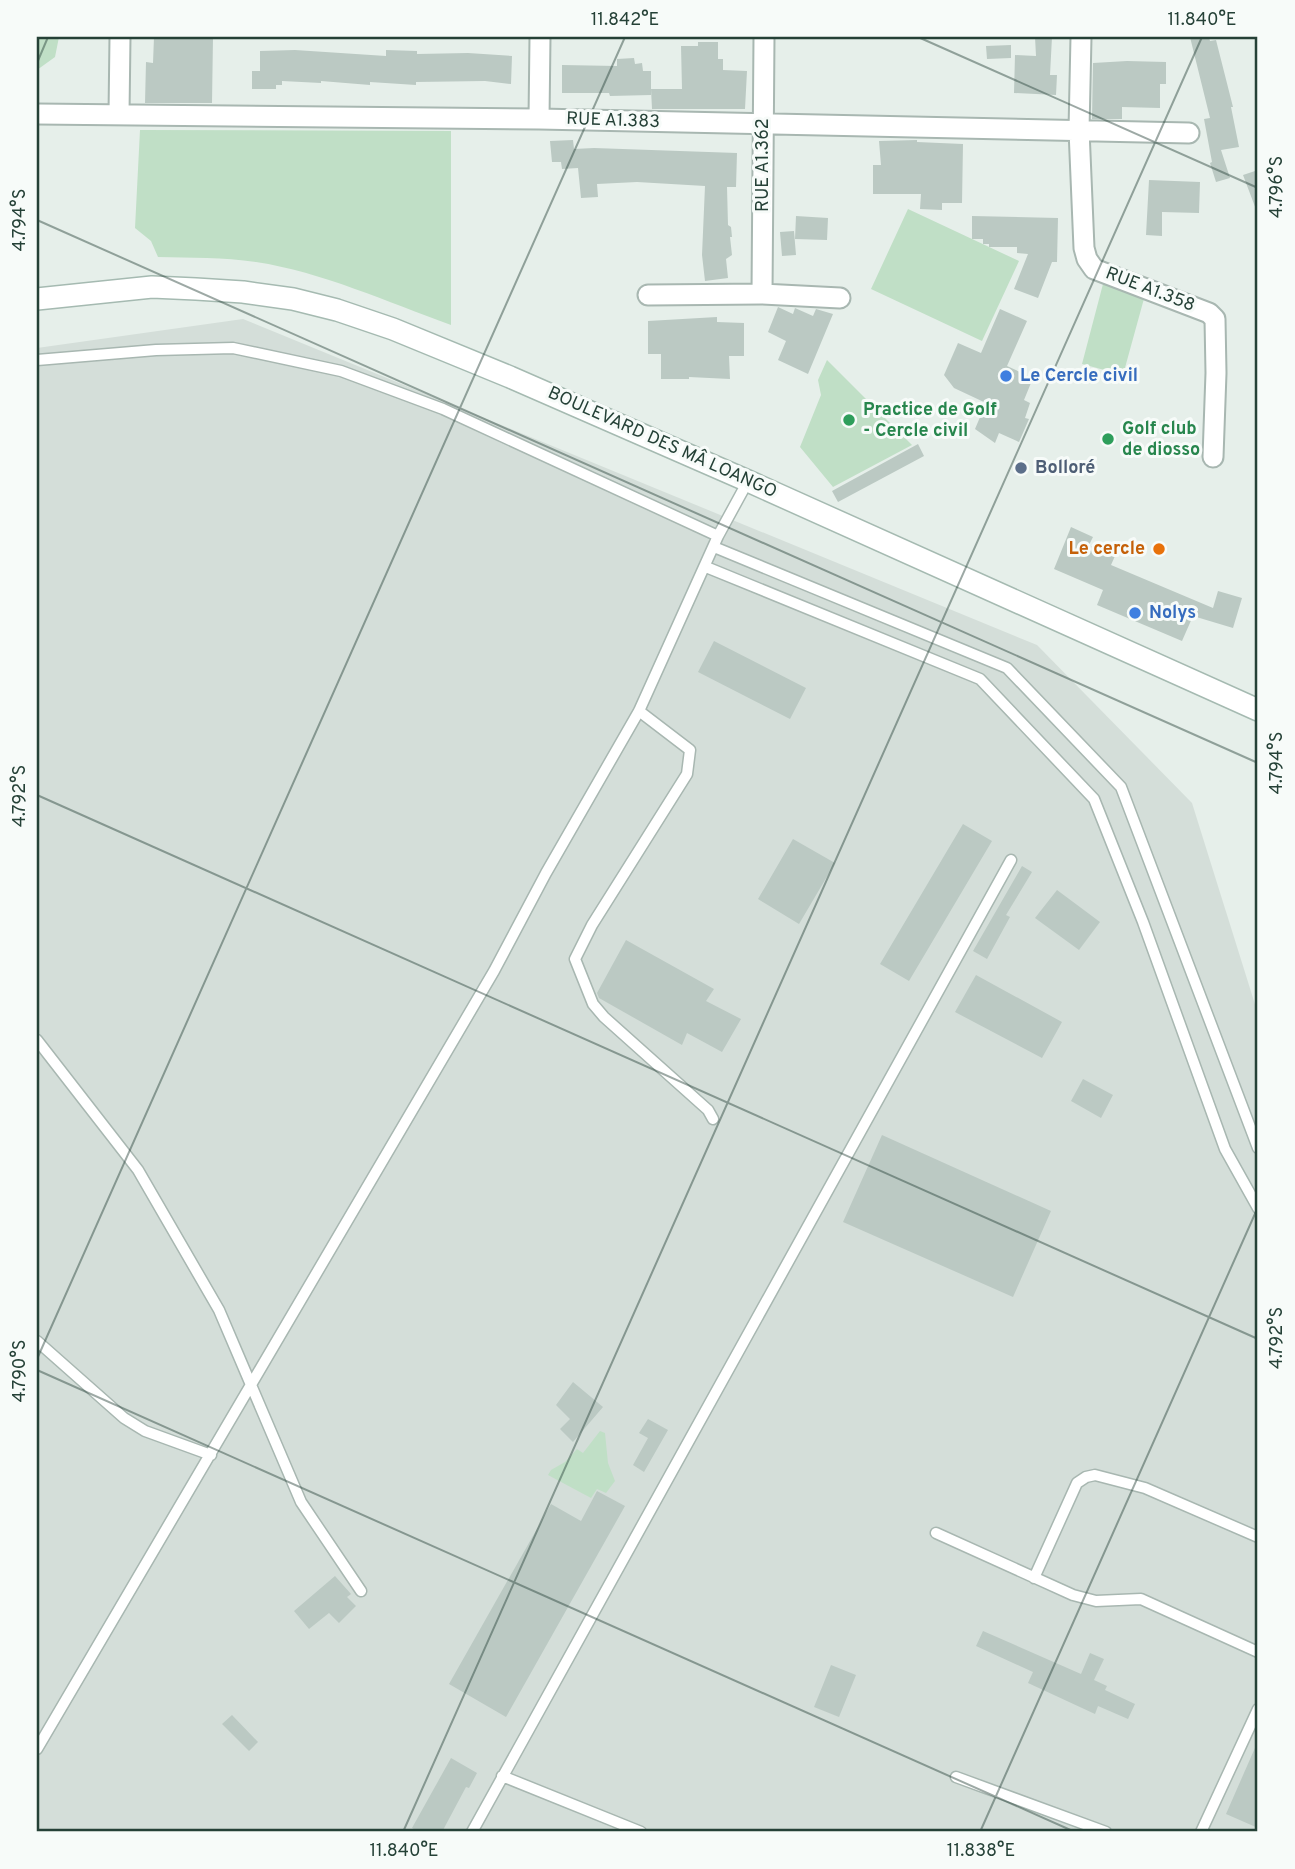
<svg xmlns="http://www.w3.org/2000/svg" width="1295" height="1869" font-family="Overpass,sans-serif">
	<rect width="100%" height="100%" fill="#e6efea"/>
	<!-- built -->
	<path fill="#d4ded9" d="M243 319 1037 645 1192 803 1258 1014V1832H37V348Z"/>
	<!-- green -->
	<path fill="#c0dfc6" d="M37 37H59L55 57 37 70Z
		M140 130 451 131V325C387 302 322 272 256 262 223 257 191 258 158 257L151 241 135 228Z
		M908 209 1019 261 982 341 871 289Z
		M1103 284 1145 295 1123 375 1082 364Z
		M827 360 912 445 833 487 800 447 821 395 818 380Z
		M600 1431 605 1433 608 1463 615 1481 606 1493 597 1489 591 1498 548 1475 551 1470 565 1462 577 1449 583 1453Z"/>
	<!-- building -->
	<path fill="#bbc9c3" d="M154 37H213L212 103H145L146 62 153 63Z
		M1035 37H1052L1050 75H1057L1056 95 1014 93 1015 55 1036 56Z
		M1190 37H1209L1210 41 1216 40 1233 107H1231L1239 147 1221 150 1230 178 1216 182 1210 163 1212 162 1204 119 1210 118Z
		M698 42H718V59H723V70L747 71 745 109H652L651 89H682L681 46H698Z
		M1011 45V58L987 59 986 46Z
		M295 50 386 56V50L417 51V54L468 53 512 56 511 84 485 81 416 82V85L370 82V85L321 81V83L282 81V85H276V89H252V71H260V51Z
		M634 58 635 64 642 63 643 71H651V95L610 96 609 93H562V65L617 66V59Z
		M1127 61 1166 62V84H1160V108L1122 107V119H1092L1093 63Z
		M573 140 574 149 594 148 737 153 736 187H727L728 225 731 227 732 237H730L732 255 726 259 728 278 705 281 702 255 705 186 637 182 597 184 598 197 581 198 578 168 562 169 561 162H552L550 141Z
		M917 140V142L963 144 962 203H942V210L920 209 921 194H873V165H881L879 141Z
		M1258 170V211L1257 212 1243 175Z
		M1149 180 1200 182 1199 213 1162 212V236L1146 235Z
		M796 216 828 218 827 240 795 239Z
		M972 216 1058 218 1057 262H1052L1038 298 1014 289 1028 254 1017 253V247H989V244H983V239H972Z
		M794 231 796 255 782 256 780 232Z
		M778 307 793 314 795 308 813 316 816 309 833 314 808 374 778 360 786 341 768 332Z
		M1000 309 1027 321 1007 366 1033 378 1024 400 1030 403 1025 418 1029 419 1019 442 999 433 995 443 975 429 986 403 954 388 944 375 958 343 981 353Z
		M717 317V322L744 323V356H729L730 379 689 377V379H661V354H648V321Z
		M918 444 924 456 838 502 832 491Z
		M1071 527 1093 537 1089 545 1115 556 1111 565 1213 608 1218 591 1242 598 1233 628 1193 616 1182 641 1097 605 1103 590 1054 569Z
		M714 641 806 688 790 719 698 672Z
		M963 824 992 841 909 981 880 964Z
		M793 839 835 863 799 924 758 899Z
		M1022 866 1032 872 1006 915 1010 917 987 959 973 951Z
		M1057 890 1100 922 1079 950 1035 918Z
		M626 940 714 989 706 1001 741 1019 722 1052 687 1033 682 1045 599 998 597 993Z
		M976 975 1062 1022 1042 1058 955 1012Z
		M1083 1079 1113 1095 1101 1118 1071 1101Z
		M882 1135 1051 1211 1013 1297 843 1222Z
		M573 1382 603 1407 573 1442 560 1429 570 1419 556 1405Z
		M648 1419 668 1430 644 1472 633 1465 648 1438 639 1433Z
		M597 1491 625 1506 506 1717 449 1684 551 1504 581 1521Z
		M335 1576 351 1594 347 1597 356 1606 339 1623 329 1613 309 1629 294 1611Z
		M983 1631 1081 1674 1090 1653 1104 1659 1094 1680 1107 1686 1105 1690 1135 1704 1128 1719 1098 1706 1095 1714 1028 1683 1033 1672 976 1646Z
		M831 1665 856 1675 839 1717 814 1707Z
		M232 1715 258 1742 249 1751 222 1724Z
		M1258 1741V1828L1226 1814Z
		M451 1758 477 1773 469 1788 466 1787 442 1832H419L412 1828Z"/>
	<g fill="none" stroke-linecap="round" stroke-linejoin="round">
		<!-- lane casing -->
		<g stroke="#a8b7b1" stroke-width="13">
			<path id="lane" d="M37 360 156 350 233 348 341 371 443 409 718 536
				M714 547 1007 668 1121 787 1258 1148
				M706 567 980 679 1094 799 1143 922 1225 1149 1258 1208
				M639 711 690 750 687 774 592 925 575 959 593 1004 604 1017 708 1110 713 1119
				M37 1040 138 1170 219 1310 301 1502 361 1591
				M37 1341 124 1418 145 1431 211 1455
				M936 1533 1073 1595 1096 1601 1141 1599 1258 1652
				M1034 1578 1077 1483 1086 1477 1095 1475 1145 1488 1258 1537
				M37 1749 494 971 546 873 639 711 718 536 748 481
				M502 1776 641 1832
				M956 1777 1106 1832
				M472 1832 1011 860
				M1201 1832 1258 1709"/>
		</g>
		<!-- street casing -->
		<g stroke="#a8b7b1" stroke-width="23">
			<path id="street" d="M1081 37 1079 130 1084 248 1087 259 1094 269 1209 313 1215 319 1216 373 1213 457
				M37 114 539 119 1189 133
				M119 114 120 37
				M539 119 540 37
				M762 294 764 37
				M648 295 762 294 840 298"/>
		</g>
		<!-- secondary casing -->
		<g stroke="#a5bab1" stroke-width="24">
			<path id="secondary" d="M37 299 152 287 196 289 243 292 293 299 337 310 393 329 510 377 748 481 1258 710"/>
		</g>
		<!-- lane -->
		<use href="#lane" stroke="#fff" stroke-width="10"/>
		<!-- street -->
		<use href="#street" stroke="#fff" stroke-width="19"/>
		<!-- secondary -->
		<use href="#secondary" stroke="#fff" stroke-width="21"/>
	</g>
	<!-- ticks -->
	<path fill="none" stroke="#254137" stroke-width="2" stroke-opacity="0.45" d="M918 37 1258 188M37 63 48 37M37 220 1258 763M37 795 1258 1339M37 1359 625 37M37 1370 1075 1832M403 1832 1202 37M980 1832 1258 1207"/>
	<!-- markers -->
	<g fill="#3f7fe0" stroke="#f7fbf9" stroke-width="2.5">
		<circle cx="1006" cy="376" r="7"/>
		<circle cx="1135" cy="613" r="7"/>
	</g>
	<g fill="#2e9e5b" stroke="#f7fbf9" stroke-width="2.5">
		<circle cx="849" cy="420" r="7"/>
		<circle cx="1108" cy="439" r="7"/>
	</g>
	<circle fill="#5c6f8a" stroke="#f7fbf9" stroke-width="2.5" cx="1021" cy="468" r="7"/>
	<circle fill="#e8710a" stroke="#f7fbf9" stroke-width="2.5" cx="1159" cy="549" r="7"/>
	<g text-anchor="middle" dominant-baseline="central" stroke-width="6" stroke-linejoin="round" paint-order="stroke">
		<!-- street labels -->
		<g font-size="18" fill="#254137" stroke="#f7fbf9">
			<text transform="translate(613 121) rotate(2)">RUE A1.383</text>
			<text transform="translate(763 165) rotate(-90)">RUE A1.362</text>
			<text transform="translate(1150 290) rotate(21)">RUE A1.358</text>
			<text transform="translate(662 443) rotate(24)">BOULEVARD DES MÂ LOANGO</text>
		</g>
		<!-- shop labels -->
		<g font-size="18" font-weight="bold" fill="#366cbe" stroke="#f7fbf9" text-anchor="start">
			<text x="1020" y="376">Le Cercle civil</text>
			<text x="1149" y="613">Nolys</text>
		</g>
		<!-- leisure labels -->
		<g font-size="18" font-weight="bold" fill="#27864d" stroke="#f7fbf9" text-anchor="start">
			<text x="863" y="410">Practice de Golf<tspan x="863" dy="21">- Cercle civil</tspan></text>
			<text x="1122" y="429">Golf club<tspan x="1122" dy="21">de diosso</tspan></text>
		</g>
		<!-- service labels -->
		<g font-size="18" font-weight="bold" fill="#4e5e75" stroke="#f7fbf9" text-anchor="start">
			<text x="1035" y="468">Bolloré</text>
		</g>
		<!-- food labels -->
		<g font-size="18" font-weight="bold" fill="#c56008" stroke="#f7fbf9" text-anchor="end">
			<text x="1145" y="549">Le cercle</text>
		</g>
	</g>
	<!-- border -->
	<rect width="1295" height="1869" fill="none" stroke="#f7fbf9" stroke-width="77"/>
	<rect x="38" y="38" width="1218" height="1792" fill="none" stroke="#254137" stroke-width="2.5"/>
	<g font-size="18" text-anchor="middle" fill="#254137">
		<text x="625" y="25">11.842°E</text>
		<text x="1202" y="25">11.840°E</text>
		<text transform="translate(1276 187) rotate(-90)" y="6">4.796°S</text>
		<text transform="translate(19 220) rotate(-90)" y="6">4.794°S</text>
		<text transform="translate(1276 763) rotate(-90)" y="6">4.794°S</text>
		<text transform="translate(19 796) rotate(-90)" y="6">4.792°S</text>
		<text transform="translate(1276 1338) rotate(-90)" y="6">4.792°S</text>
		<text transform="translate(19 1371) rotate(-90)" y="6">4.790°S</text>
		<text x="404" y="1856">11.840°E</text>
		<text x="981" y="1856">11.838°E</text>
	</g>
</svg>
